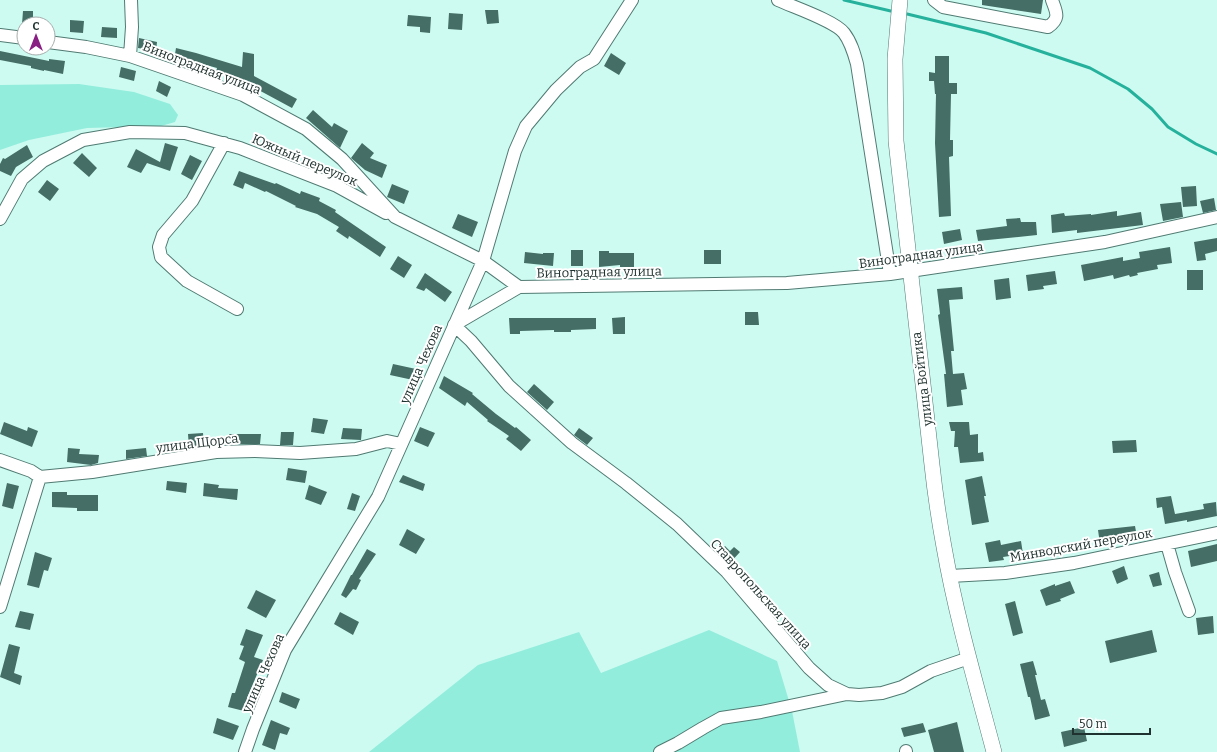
<svg xmlns="http://www.w3.org/2000/svg" width="1217" height="752" font-family="Bitter,serif">
	<rect width="100%" height="100%" fill="#cdfbf1"/>
	<!-- green -->
	<path fill="#93eddc" d="M79 84 134 92 170 104 178 115 175 122 161 126 87 128 29 140 0 150V85Z
		M709 630 777 661 792 711 800 752H369L478 665 579 632 601 673Z"/>
	<g fill="none" stroke-linecap="round" stroke-linejoin="round">
		<!-- stream -->
		<path stroke="#26b19d" stroke-width="3" d="M844 0 895 12
			M903 13 986 33 1090 68 1128 89 1152 109 1168 127 1196 144 1217 154"/>
	</g>
	<!-- building -->
	<path fill="#446e66" d="M982 0H1043L1041 14 982 5Z
		M485 10H498L499 23 487 24Z
		M23 11H33V24H22Z
		M449 13 463 14 462 30 448 29Z
		M408 15 431 17 430 33 420 32V27L407 26Z
		M70 20 84 21 83 33 70 32Z
		M102 27 117 28V38L101 37Z
		M139 38 157 42 156 51 138 48Z
		M176 48 196 53 242 67 243 52 254 54V76L297 99 292 108 251 86 250 87 233 81 234 79 216 72 217 68 188 60 187 64 174 60Z
		M0 51 49 61V59L65 61 63 74 44 70V71L31 68V66L0 60Z
		M611 53 626 63 619 75 604 66Z
		M935 56H949V83H957V94H951L950 140H953V156L949 157 951 216 939 217 935 143 936 94H935L934 81H929V72L935 73Z
		M121 67 136 71 134 81 119 77Z
		M159 81 171 87 167 97 156 91Z
		M313 110 332 127 334 123 348 131 340 148 306 118Z
		M165 143 178 147 170 171 147 163 141 173 127 167 136 149 160 162Z
		M362 143 374 153 370 158 387 165 382 178 365 170 351 158Z
		M27 145 33 157 16 167 11 176 0 171V164L3 158 5 159Z
		M82 153 97 168 89 177 73 163Z
		M190 155 202 161 192 180 181 174Z
		M239 171 275 184 276 183 300 194 301 191 320 198 319 201 336 210 335 212 386 247 380 257 349 236 348 239 336 231 339 227 317 214 295 207 296 206 266 191 265 192 245 183 243 189 233 185Z
		M47 180 59 189 50 201 38 192Z
		M392 184 409 191 404 204 387 197Z
		M1196 186 1197 206 1183 207 1181 187Z
		M1214 198 1216 210 1203 213 1200 201Z
		M1181 202 1183 217 1163 221 1160 204Z
		M1117 211V216L1141 212 1143 225 1077 233V230L1052 233 1051 215 1064 213 1065 216 1091 214V215Z
		M458 214 478 222 472 237 452 228Z
		M1020 218 1021 222H1036L1037 235 978 241 976 230 1007 226 1006 219Z
		M960 229 962 240 944 244 942 232Z
		M1217 238V251L1205 254 1206 260 1197 261 1194 242Z
		M1170 247 1172 263 1157 265 1158 269 1137 273 1138 275 1130 277 1129 275 1114 279 1113 275 1084 281 1081 265 1123 257V261L1140 258 1139 252Z
		M571 250H583V266H571Z
		M704 250H721V264H704Z
		M599 251H609V253H634V267H620V265L599 267Z
		M525 252 543 254V253H554L553 266 524 263Z
		M398 256 412 265 404 278 390 269Z
		M1187 270H1203V290H1187Z
		M1055 271 1057 284 1043 286 1044 289 1028 291 1026 275Z
		M425 273 452 292 445 302 426 288 424 291 416 288Z
		M1009 278 1011 298 996 300 994 280Z
		M962 287 963 299 949 300 954 351H951L953 374 964 373 967 389 961 390 963 405 947 407 944 374H946L938 315 940 314 937 289Z
		M745 312H758L759 325H745Z
		M625 317V334H613L612 318Z
		M509 318H596V329L571 330V332H554V330L520 331V334H510Z
		M393 364 416 369 413 380 390 375Z
		M444 376 473 393 472 394 496 414 515 428 516 427 531 440 521 451 506 439 509 436 487 421 488 420 467 402 465 406 439 388Z
		M534 384 554 402 547 410 527 392Z
		M313 418 328 420 324 434 311 432Z
		M4 422 27 431 28 427 38 431 32 447 0 434Z
		M949 422H969L970 435 978 434V453L983 452 984 461 960 463 958 447H954L955 431H951Z
		M420 427 435 433 428 447 414 441Z
		M343 428 362 429 361 440 341 439Z
		M579 428 593 438 587 445 574 435Z
		M281 432H294L293 445H280Z
		M203 433 204 446 189 448 188 434Z
		M229 434H261L260 444H229Z
		M1136 440 1137 452 1113 453 1112 441Z
		M68 448 80 449 79 454 99 455 98 463 91 465 67 462Z
		M146 448 147 456 126 459V450Z
		M288 468 307 471 305 483 286 480Z
		M403 475 425 484 423 491 399 482Z
		M982 476 986 496H984L989 522 972 525 965 480Z
		M167 481 187 483 186 493 166 490Z
		M7 483 19 486 13 509 2 506Z
		M204 483 219 485 218 488 238 489 237 500 203 496Z
		M309 485 327 492 321 505 305 499Z
		M52 492H67V495H98V511H77V508L52 507Z
		M352 493 360 496 355 511 347 509Z
		M1171 496 1175 514 1204 509 1203 504 1216 502 1217 516 1187 522V520L1165 524 1162 507 1157 508 1156 498Z
		M1135 526 1137 537 1100 544 1098 530Z
		M407 529 425 539 416 554 399 545Z
		M1000 540 1001 545 1021 541 1023 554 1003 557 1004 560 989 562 985 543Z
		M1217 544V561L1191 567 1188 551Z
		M725 546 730 551 734 547 740 552 729 564 718 553Z
		M367 549 376 554 359 579 361 580 356 590 353 589 346 598 341 595 351 575H352Z
		M35 552 52 558 48 571 44 570 39 588 27 585Z
		M1124 566 1128 579 1117 584 1112 571Z
		M1159 572 1162 585 1153 587 1149 575Z
		M1070 581 1075 593 1060 599 1061 601 1046 606 1040 590 1055 584V586Z
		M256 590 276 600 266 618 247 608Z
		M1015 601 1023 633 1013 636 1005 604Z
		M20 611 34 614 30 630 15 627Z
		M340 612 359 622 353 635 334 624Z
		M1213 616 1214 633 1198 635 1196 618Z
		M246 629 263 635 254 657 263 660 247 698 249 699 244 711 228 707 232 693H235L245 662 239 659 244 646 240 645Z
		M1152 630 1157 652 1110 663 1105 641Z
		M9 644 20 647 14 673 22 676 20 685 0 677Z
		M1033 661 1037 675H1035L1041 700 1045 699 1050 716 1035 720 1030 697H1028L1020 664Z
		M282 692 300 699 296 709 279 702Z
		M217 718 239 726 233 740 213 733Z
		M271 720 290 728 287 735 280 733 275 750 262 745Z
		M957 722 964 752H934L928 730Z
		M923 723 926 732 904 737 901 728Z
		M1084 727 1087 741 1064 747 1061 732Z"/>
	<g fill="none" stroke-linecap="round" stroke-linejoin="round">
		<!-- minor casing -->
		<g stroke="#507a72" stroke-width="14">
			<path id="minor" d="M778 0C793 7 835 21 844 33 851 42 854 53 857 64L890 274
				M934 0 943 7 1048 27C1061 18 1056 12 1052 0
				M0 35 24 38
				M48 42 86 47 130 56 243 95 306 129 342 159 395 217 483 261 519 287 787 283 890 274 1105 242 1217 217
				M130 56 132 27 131 0
				M224 143 192 201 163 235 159 247 161 257 187 281 237 309
				M0 219 22 179 43 161 83 140 130 132 185 133 240 148 337 186 386 213
				M519 287 454 325 471 341 509 386 572 443 626 483 677 524 727 572 809 668 828 685 847 694 859 695 882 693 902 687 931 671 969 658
				M0 460 31 471 40 477 92 472 216 452 255 451 300 453 356 449 387 441 401 444
				M1167 544 1175 572 1189 611
				M950 576 1005 573 1074 563 1217 533
				M0 607 40 477
				M906 751V752
				M245 752 253 729 285 650 378 497 483 261 515 151 526 126 556 90 580 67 594 59 632 0
				M660 752 678 743 703 728 721 718 761 712 847 694"/>
		</g>
		<!-- major casing -->
		<g stroke="#507a72" stroke-width="16">
			<path id="major" d="M900 0 895 59 896 141 932 465C935 493 939 520 944 547 956 616 976 684 994 752"/>
		</g>
		<!-- minor -->
		<use href="#minor" stroke="#fff" stroke-width="12"/>
		<!-- major -->
		<use href="#major" stroke="#fff" stroke-width="15"/>
	</g>
	<g text-anchor="middle" dominant-baseline="central" stroke-width="4" stroke-linejoin="round" paint-order="stroke">
		<!-- street labels -->
		<g font-size="13" fill="#20322f" stroke="#fff">
			<text transform="translate(202 68) rotate(21)">Виноградная улица</text>
			<text transform="translate(305 160) rotate(23)">Южный переулок</text>
			<text transform="translate(921 255) rotate(-8)">Виноградная улица</text>
			<text transform="translate(599 272) rotate(-1)">Виноградная улица</text>
			<text transform="translate(421 364) rotate(-66)">улица Чехова</text>
			<text transform="translate(922 379) rotate(-97)">улица Войтика</text>
			<text transform="translate(197 443) rotate(-7)">улица Щорса</text>
			<text transform="translate(1081 545) rotate(-10)">Минводский переулок</text>
			<text transform="translate(761 594) rotate(48)">Ставропольская улица</text>
			<text transform="translate(263 673) rotate(-66)">улица Чехова</text>
		</g>
	</g>
	<!-- north arrow -->
	<g transform="translate(36 36)"><circle r="19" fill="#ffffff" stroke="#a6adac"/>
	<path d="M0-3L7 15L0 10L-7 15Z" fill="#891e83"/>
	<text y="-6" font-size="11" font-weight="bold" text-anchor="middle" fill="#20322f">С</text>
	</g>
	<!-- scale -->
	<path d="M1073 728v6h77v-6" fill="none" stroke="#20322f" stroke-width="2"/>
	<text x="1079" y="728" font-size="12" fill="#20322f" stroke="#ffffff" stroke-width="3" paint-order="stroke">50 m</text>
</svg>
